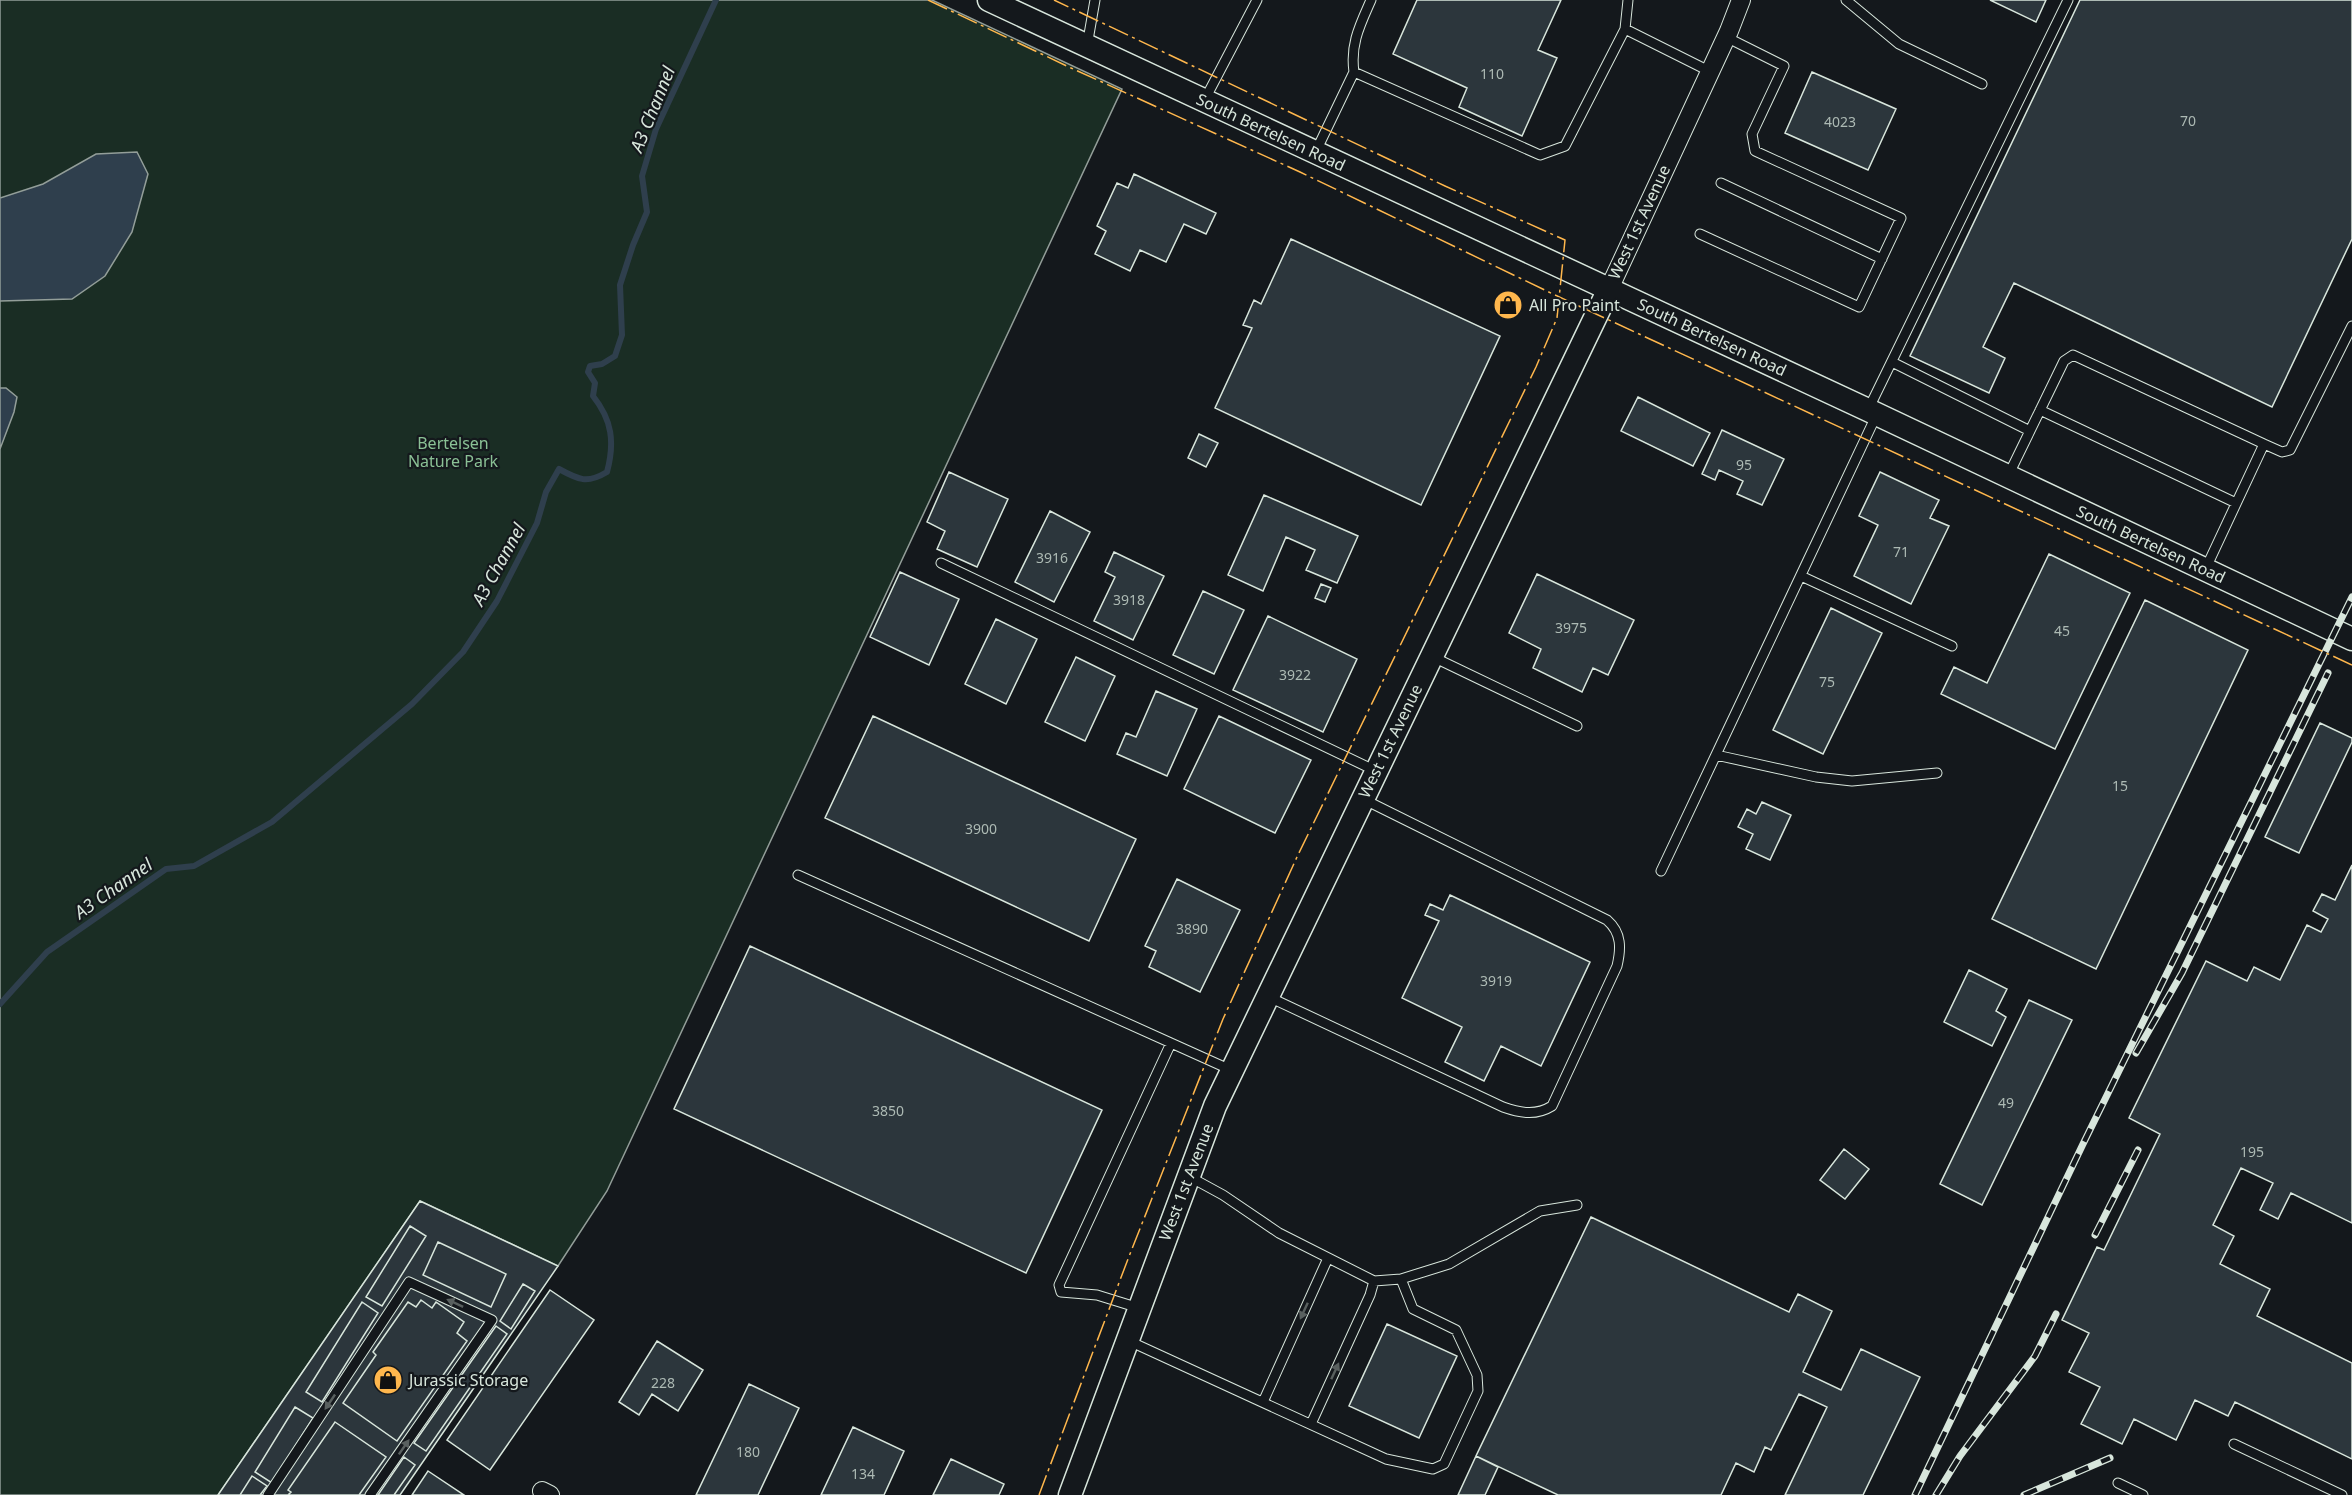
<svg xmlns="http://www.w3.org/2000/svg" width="2352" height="1495" font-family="'Noto Sans',sans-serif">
	<rect width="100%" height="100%" fill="#14181c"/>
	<!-- green -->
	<path fill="#1a2d24" stroke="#939e99" stroke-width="1.5" d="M0 0H932L1122 89 607 1191 558 1266 420 1201 218 1495H0Z"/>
	<!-- water -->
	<path fill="#2f3f4d" stroke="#939e99" stroke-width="1.5" d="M137 152 148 174 132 232 105 276 72 299 0 301V198L43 184 96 154Z
		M0 388H6L17 397 14 412 0 449Z"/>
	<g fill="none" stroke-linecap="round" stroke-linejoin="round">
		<!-- stream -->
		<path stroke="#2f3f4d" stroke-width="6" d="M0 1004 47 952 166 869 194 866 272 822 412 704 463 652 497 601 537 523 546 492 559 469C579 480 587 484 607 472 615 442 612 420 593 396L595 383 588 372 590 366 602 364 615 356 622 335 620 285 633 245 647 212 642 176 656 129 716 0"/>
	</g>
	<!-- building -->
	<path fill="#2c363c" stroke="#d8e6dc" stroke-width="1.5" d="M1417 0H1561L1538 50 1557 58 1522 136 1459 107 1467 88 1393 54Z
		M1990 0H2046L2036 22Z
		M2080 0H2352V239L2272 407 2014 283 1983 347 2005 358 1989 393 1910 356Z
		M1812 72 1896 109 1868 170 1785 133Z
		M1134 174 1216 213 1206 234 1184 224 1166 262 1140 250 1130 271 1095 254 1106 231 1097 226 1117 183 1128 188Z
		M1291 239 1500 336 1421 505 1215 408 1252 328 1243 325 1254 300 1261 304Z
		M1638 397 1710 433 1693 466 1621 431Z
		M1722 430 1784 459 1762 505 1737 494 1743 481 1719 470 1715 480 1702 474Z
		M1199 434 1218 443 1206 467 1188 458Z
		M949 472 1008 499 977 567 937 549 945 531 927 522Z
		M1880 472 1939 500 1930 518 1949 526 1911 604 1854 576 1878 525 1859 516Z
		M1264 495 1358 536 1337 583 1306 570 1315 550 1286 537 1263 591 1228 575Z
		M1050 511 1090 532 1054 602 1015 582Z
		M1114 552 1164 576 1133 640 1094 621 1115 577 1105 572Z
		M2049 554 2130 593 2055 749 1941 694 1954 667 1987 683Z
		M900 572 959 599 929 665 870 637Z
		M1537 574 1634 620 1608 675 1593 668 1582 692 1533 668 1541 649 1509 633Z
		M1321 584 1331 588 1325 602 1315 598Z
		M1203 591 1244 610 1214 674 1173 655Z
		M2145 600 2248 650 2096 969 1992 919Z
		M1831 608 1882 633 1823 754 1773 730Z
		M1268 616 1357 659 1323 732 1233 690Z
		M996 619 1037 639 1006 704 965 684Z
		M1076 657 1115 676 1085 741 1045 722Z
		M1156 691 1197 709 1167 776 1117 754 1126 733 1136 737Z
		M873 716 1136 839 1089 941 825 818Z
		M1219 716 1311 760 1275 833 1184 789Z
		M2320 723 2352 738V742L2299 853 2265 837Z
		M1762 802 1791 815 1770 860 1746 849 1753 834 1738 827 1747 809 1756 814Z
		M2352 865V1223L2291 1193 2278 1219 2260 1210 2273 1183 2241 1168 2213 1225 2234 1236 2220 1264 2270 1289 2257 1316 2352 1363V1459L2235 1402 2228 1416 2195 1400 2176 1440 2134 1419 2122 1444 2081 1424 2100 1387 2069 1372 2089 1333 2062 1320 2097 1247 2104 1250 2160 1134 2129 1118 2206 961 2247 981 2254 967 2280 980 2307 925 2321 932 2328 919 2313 911 2322 894 2335 900Z
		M1177 879 1240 910 1200 992 1149 967 1156 951 1145 946Z
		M1450 895 1590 962 1541 1066 1501 1046 1484 1081 1445 1062 1462 1027 1402 998 1439 921 1425 915 1430 904 1443 910Z
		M750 946 1102 1110 1026 1273 674 1109Z
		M1969 970 2007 989 1996 1011 2006 1017 1992 1046 1944 1022Z
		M2029 1000 2072 1020 1982 1205 1940 1184Z
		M1844 1149 1869 1169 1845 1199 1820 1180Z
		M420 1201 558 1266 400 1495H218Z
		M1591 1217 1789 1312 1798 1294 1832 1311 1803 1372 1841 1390 1861 1349 1920 1377 1863 1495H1785L1827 1407 1799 1394 1771 1450 1765 1447 1754 1472 1736 1463 1721 1495H1558L1476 1456Z
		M410 1226 426 1236 382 1306 366 1297Z
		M438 1242 506 1274 491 1307 423 1275Z
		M523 1284 535 1291 511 1329 500 1321Z
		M550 1290 594 1320 490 1470 447 1440Z
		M421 1300 432 1308 436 1302 464 1322 457 1333 467 1341 397 1441 343 1403 376 1355 373 1352 408 1302 416 1307Z
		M362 1302 378 1313 322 1402 306 1392Z
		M1387 1324 1457 1356 1419 1438 1349 1406Z
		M496 1326 507 1334 426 1451 414 1443Z
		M657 1341 703 1370 678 1411 652 1394 639 1415 619 1402Z
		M749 1384 799 1408 758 1495H696Z
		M295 1407 313 1418 272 1483 255 1472Z
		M335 1422 386 1457 359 1495H288L291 1492 288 1490Z
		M853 1427 904 1451 884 1495H821Z
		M1476 1456 1498 1467 1485 1495H1458Z
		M404 1457 415 1465 394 1495H378Z
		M951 1459 1004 1484 999 1495H933Z
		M428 1471 464 1495H412Z
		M252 1476 267 1486 260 1495H240Z"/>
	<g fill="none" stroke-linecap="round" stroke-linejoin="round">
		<!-- service casing -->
		<g stroke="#d8e6dc" stroke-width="11">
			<path id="service" d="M1371 0C1360 25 1350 44 1354 72L1540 155 1565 146 1625 29 1628 0
				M1846 0 1899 44 1982 84
				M1625 29 1709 71
				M1087 46 1095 0
				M1204 101 1257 0
				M1316 151 1354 72
				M1721 183 1882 259
				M1700 234 1859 307 1901 218 1755 151 1752 134 1784 66 1726 37
				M1892 362 2030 431
				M1868 410 2068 0
				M2040 410 2236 503
				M2008 476 2064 361 2073 355 2264 444
				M941 563 1376 771
				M2205 570 2264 444 2282 452 2290 450 2352 326
				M1801 576 1952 646
				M1431 656 1577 726
				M1716 755 1816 777 1852 781 1937 773
				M1661 871 1877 414
				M798 875 1171 1043
				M1269 997 1503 1107C1520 1113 1536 1116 1552 1106L1617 966C1621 949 1622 933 1607 920L1363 799
				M1190 1177 1223 1195 1279 1233 1374 1281 1401 1279 1449 1264 1540 1211 1577 1205
				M1139 1308 1097 1295 1061 1292 1059 1285 1171 1043 1231 1070
				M1129 1341 1386 1459 1433 1469 1444 1464 1478 1391 1477 1375 1456 1330 1413 1309 1401 1279
				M1263 1402 1328 1258
				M1311 1424 1370 1295 1374 1281
				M2234 1444 2342 1495
				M2118 1483 2143 1495
				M268 1495 409 1282 492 1320 370 1495"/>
		</g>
		<!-- minor casing -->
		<g stroke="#d8e6dc" stroke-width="20">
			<path id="minor" d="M1609 289 1729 31 1741 0
				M542 1491 550 1495"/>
		</g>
		<!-- tertiary casing -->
		<g stroke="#d8e6dc" stroke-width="25">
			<path id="tertiary" d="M989 0 1868 410 2352 639
				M1070 1495 1215 1106 1609 289"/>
		</g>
		<!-- service -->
		<use href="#service" stroke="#14181c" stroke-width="9"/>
		<!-- minor -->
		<use href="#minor" stroke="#14181c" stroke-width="18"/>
		<!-- tertiary -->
		<use href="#tertiary" stroke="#14181c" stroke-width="22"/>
		<!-- rail casing -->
		<g stroke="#d8e6dc" stroke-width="7">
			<path id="rail" d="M2136 1053 2182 973 2328 673
				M2095 1235 2138 1150
				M1915 1495 2083 1144 2352 597
				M1936 1495 1960 1456 2035 1356 2056 1314
				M2024 1495 2110 1458"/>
		</g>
		<!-- rail -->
		<use href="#rail" stroke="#14181c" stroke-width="4.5" stroke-dasharray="14" stroke-linecap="butt"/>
		<!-- power -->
		<path stroke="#ffb74d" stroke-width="1.5" stroke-dasharray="21 4.5 3 4.5" stroke-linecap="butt" d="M928 0 1071 68 1300 172 1555 295 2352 665
			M1039 1495 1128 1259 1223 1019 1297 857 1536 367 1557 318 1565 240 1445 186 1054 0"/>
	</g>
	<!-- one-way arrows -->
	<defs><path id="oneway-solid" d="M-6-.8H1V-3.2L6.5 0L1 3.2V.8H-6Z" transform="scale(1.5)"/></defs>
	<g fill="#59605f">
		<use href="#oneway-solid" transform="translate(455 1303) rotate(-155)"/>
		<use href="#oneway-solid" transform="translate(1304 1311) rotate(115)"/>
		<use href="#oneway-solid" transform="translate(1335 1371) rotate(-65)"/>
		<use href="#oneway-solid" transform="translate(330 1402) rotate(124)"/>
		<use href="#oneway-solid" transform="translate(404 1447) rotate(-55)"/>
	</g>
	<!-- icons -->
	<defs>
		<g id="shop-disc" transform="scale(1.5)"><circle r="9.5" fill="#ffb74d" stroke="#14181c"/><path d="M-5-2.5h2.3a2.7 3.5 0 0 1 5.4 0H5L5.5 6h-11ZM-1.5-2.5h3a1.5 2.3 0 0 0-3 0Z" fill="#111"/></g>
	</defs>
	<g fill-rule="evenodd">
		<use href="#shop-disc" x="1508" y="305"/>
		<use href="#shop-disc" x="388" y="1380"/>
	</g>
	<g text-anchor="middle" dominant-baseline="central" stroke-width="4.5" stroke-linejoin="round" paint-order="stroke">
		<!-- number labels -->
		<g font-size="14" fill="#adbab4">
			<text x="1492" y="73">110</text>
			<text x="2188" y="120">70</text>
			<text x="1840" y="121">4023</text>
			<text x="1744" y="464">95</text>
			<text x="1901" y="551">71</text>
			<text x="1052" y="557">3916</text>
			<text x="1129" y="599">3918</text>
			<text x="1571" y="627">3975</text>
			<text x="2062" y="630">45</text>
			<text x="1295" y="674">3922</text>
			<text x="1827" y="681">75</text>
			<text x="2120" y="785">15</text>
			<text x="981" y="828">3900</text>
			<text x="1192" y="928">3890</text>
			<text x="1496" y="980">3919</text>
			<text x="2006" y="1102">49</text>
			<text x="888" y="1110">3850</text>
			<text x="2252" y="1151">195</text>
			<text x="663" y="1382">228</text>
			<text x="748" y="1451">180</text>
			<text x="863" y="1473">134</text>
		</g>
		<!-- street labels -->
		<g font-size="16" fill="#d8e6dc" stroke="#14181c">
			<text transform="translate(1271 132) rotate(25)">South Bertelsen Road</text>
			<text transform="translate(1639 222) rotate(-65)">West 1st Avenue</text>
			<text transform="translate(1712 337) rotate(25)">South Bertelsen Road</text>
			<text transform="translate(2151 544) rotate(25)">South Bertelsen Road</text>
			<text transform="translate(1390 741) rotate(-64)">West 1st Avenue</text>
			<text transform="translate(1186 1182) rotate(-69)">West 1st Avenue</text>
		</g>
		<!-- poi labels -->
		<g font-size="16" fill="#d8e6dc" stroke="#14181c" text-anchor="start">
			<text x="1529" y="305">All Pro Paint</text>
			<text x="409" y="1380">Jurassic Storage</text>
		</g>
		<!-- park labels -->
		<g font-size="16" fill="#8ac095" stroke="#14181c">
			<text x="453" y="443">Bertelsen<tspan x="453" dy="18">Nature Park</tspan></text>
		</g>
		<!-- water labels -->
		<g font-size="18" font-style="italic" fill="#d8e6dc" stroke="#14181c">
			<text transform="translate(652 109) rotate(-68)">A3 Channel</text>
			<text transform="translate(498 564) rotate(-61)">A3 Channel</text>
			<text transform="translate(113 888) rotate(-35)">A3 Channel</text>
		</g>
	</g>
</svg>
